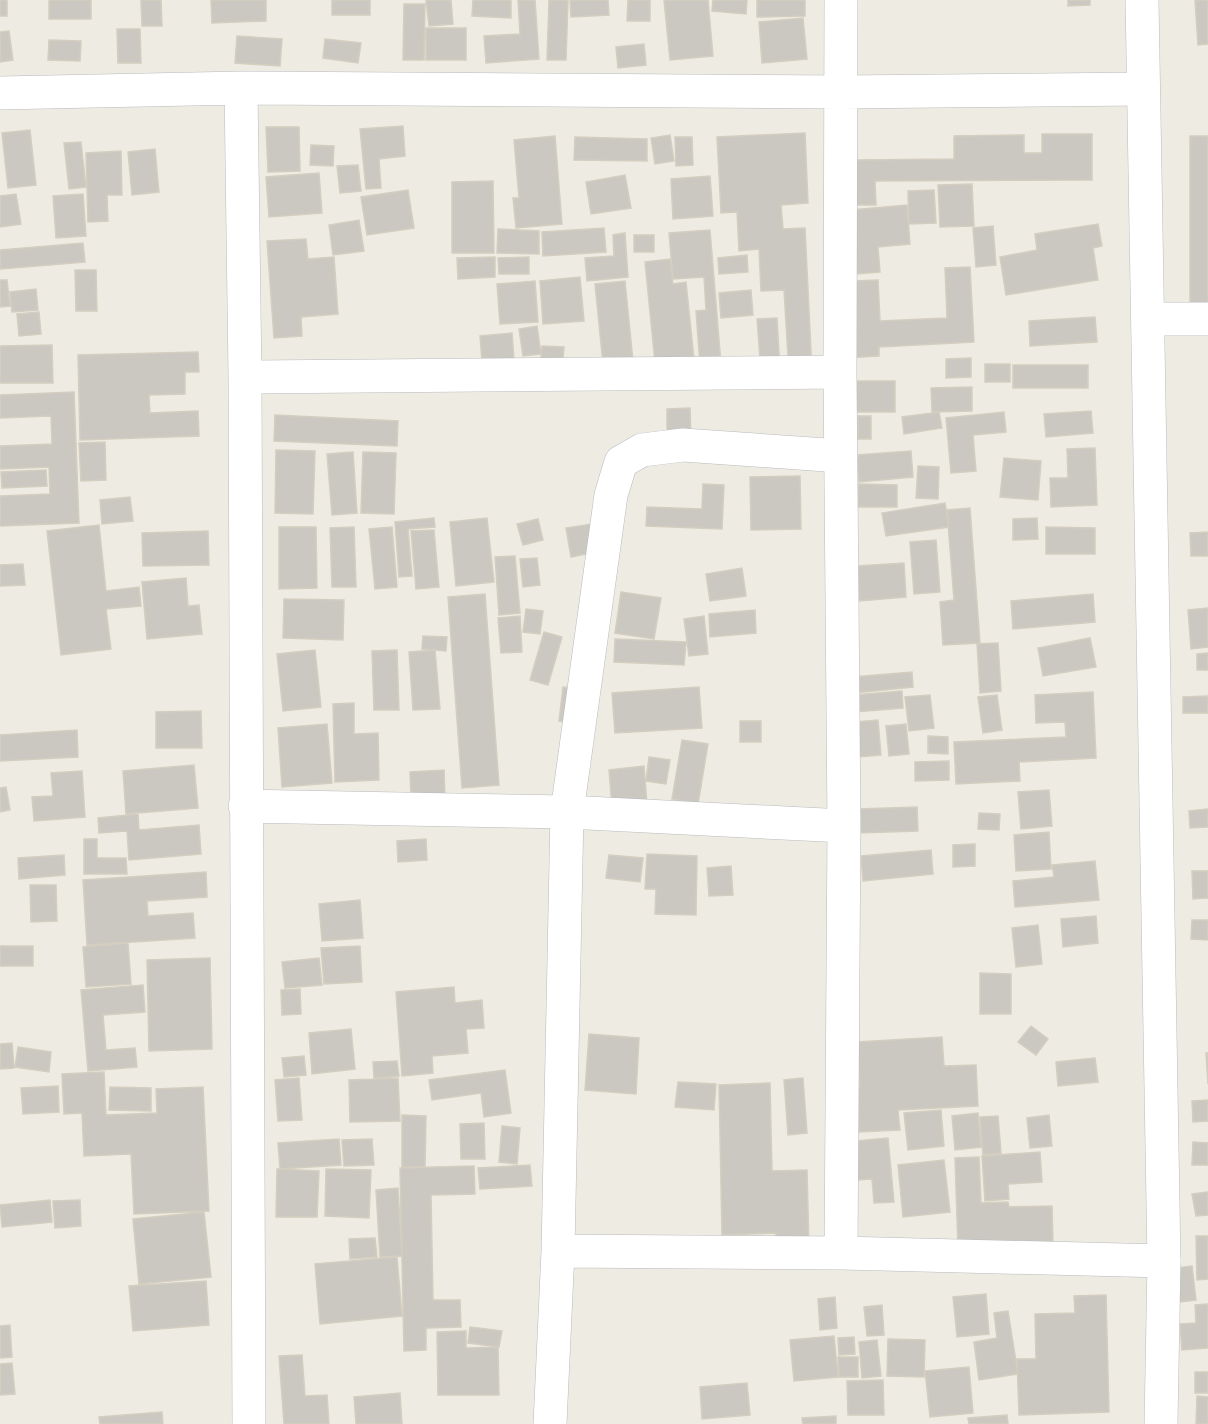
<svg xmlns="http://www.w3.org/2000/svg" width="1208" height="1424" font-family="'Titillium Web',sans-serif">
	<rect width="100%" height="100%" fill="#eeece2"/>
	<!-- building -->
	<path fill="#cbc8c1" stroke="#d3cebf" stroke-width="1.5" d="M0 0H7V16H0Z
		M49 0H91V19H49Z
		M141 0H161L162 26H142Z
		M211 0H266V21L212 23Z
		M332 0H370V15H332Z
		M426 0H451L453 24 429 26Z
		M473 0H511V18L472 16Z
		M518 0H535L539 59 486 63 484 36 520 34Z
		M549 0H568L566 60H547Z
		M570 0H608L609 15 571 17Z
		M628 0H650V21H627Z
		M664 0H708L713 56 670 60Z
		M713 0H747L746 14 712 11Z
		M757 0H805V16L757 17Z
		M1068 0H1090V5L1068 6Z
		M1195 0H1208V44L1198 45Z
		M404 4H425L424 60H403Z
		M803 18 807 59 762 63 759 22Z
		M426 28H466V60H426Z
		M117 29H140L141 63H118Z
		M9 31 13 60 0 62V32Z
		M237 36 282 39 280 66 235 63Z
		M325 39 361 43 358 63 323 58Z
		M49 40 81 41 80 61 48 60Z
		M644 44 646 65 618 68 616 47Z
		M403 126 405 156 379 159 381 188 366 189 360 129Z
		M266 127H299L300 171 268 172Z
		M30 130 36 185 8 188 2 133Z
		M805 133 808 203 781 205 783 229 805 228 812 372 789 373 784 290 761 291 759 249 739 251 737 212 721 213 717 137Z
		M1042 134H1092V180L875 181 876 205H854V160L954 159V136L1024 135V153H1042Z
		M670 135 674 161 655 164 651 138Z
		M555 136 562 224 516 228 513 198H519L514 140Z
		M1190 136H1208V306H1190Z
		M575 137 647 139V161L574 160Z
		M675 137H692L693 165 676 166Z
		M81 142 86 187 69 189 64 143Z
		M311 145 334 146 333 166 310 165Z
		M155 149 159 192 132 195 128 152Z
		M121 151 122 195H107L108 221 88 222 86 153Z
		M358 165 361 191 340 193 337 166Z
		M319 173 322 213 269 217 266 177Z
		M625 175 631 208 591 214 586 182Z
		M710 176 713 216 673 219 671 179Z
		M493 181 494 253H452V182Z
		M972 184 974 226 940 227 938 185Z
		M408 190 414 228 367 235 361 197Z
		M934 190 936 223 909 224 908 191Z
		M16 194 21 224 0 227V196Z
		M83 194 86 236 56 238 53 196Z
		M907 205 910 244 878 247 880 272 856 274 851 210Z
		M359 220 364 251 333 255 329 225Z
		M1098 224 1102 246 1093 248 1098 280 1006 295 1000 257 1037 250 1035 234Z
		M993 226 996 265 976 267 973 228Z
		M604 228 606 252 543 256 542 232Z
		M498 229 539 231V254L497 253Z
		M710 230 721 364 700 365 696 311 706 310 704 277 673 279 669 233Z
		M625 233 628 277 587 281 585 258 614 256 613 235Z
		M634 235H654V252H634Z
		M306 239 308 259 334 257 338 314 301 317 302 336 274 338 267 241Z
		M83 243 85 262 0 269V250Z
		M747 255 748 272 719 274 718 258Z
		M495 257V277L458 279 457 258Z
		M529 257V274H499L498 258Z
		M670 259 673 284 686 282 695 369 656 373 645 262Z
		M970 267 974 342 879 347V356L843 358 853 281 878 280 880 321 947 318 945 268Z
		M75 270H96L97 311H76Z
		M580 277 584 321 543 324 540 281Z
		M0 280H7L10 306 0 307Z
		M535 281 538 322 500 324 497 284Z
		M625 281 634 371 604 374 595 284Z
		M36 289 38 310 12 312 10 292Z
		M751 290 753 315 721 318 719 293Z
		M39 312 41 334 19 336 17 314Z
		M1095 317 1097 342 1030 346 1029 321Z
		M777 318 780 370 761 371 757 319Z
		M537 326 541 354 523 356 519 329Z
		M512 333 515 373 483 375 480 336Z
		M52 345 53 383H0V346Z
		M542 346 564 347 562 372 540 371Z
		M198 352 199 372H185V394L149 395 150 413 198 411 199 436 80 440 78 355Z
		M971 358V377L946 378V359Z
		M985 364H1010V382H985Z
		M1013 365H1088V388H1013Z
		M854 381H895V412H855Z
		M972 387V411L932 412 931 388Z
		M74 392 79 523 0 526V496L50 494 49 467 0 469V446L52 444 51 416 0 418V395Z
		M690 408 691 439 667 440V409Z
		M1091 411 1093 433 1046 437 1044 414Z
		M939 412 942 428 904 434 902 417Z
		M1004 412 1006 432 973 435 976 471 951 473 946 418Z
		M275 415 398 421 397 446 274 441Z
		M858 416H871V439H858Z
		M105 442 106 480 81 481 79 443Z
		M1095 448 1097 505 1051 507 1050 478H1068L1067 449Z
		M276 450 315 451 313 514 275 513Z
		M911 451 913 477 859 482 856 455Z
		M353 452 357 513 332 515 327 454Z
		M363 452 396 453 394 514 361 513Z
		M1004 458 1041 461 1038 500 1000 497Z
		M918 466 939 467 938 499 916 498Z
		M46 470 47 486 2 488 1 472Z
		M800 476 801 529 751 530 750 477Z
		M703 484 724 485 722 529 646 526 647 507 702 509Z
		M858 484 897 485V507H858Z
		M130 497 133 521 102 524 100 500Z
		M945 503 949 527 886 536 882 513Z
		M970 508 980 643 943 645 940 602 954 600 947 510Z
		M434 518 435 527 408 529 412 576 399 577 395 522Z
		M487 518 494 582 456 586 450 522Z
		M1037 518 1038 539 1013 540V519Z
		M538 519 543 540 523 545 517 524Z
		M591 524 596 552 571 557 566 528Z
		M99 525 106 591 139 587 141 606 106 609 111 649 61 655 47 531Z
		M279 527H316L317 588 279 589Z
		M354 527 356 587H332L330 528Z
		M392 527 397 587 375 589 369 529Z
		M1046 527 1095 528V554H1046Z
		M434 530 439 587 416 589 411 531Z
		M208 531 209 565 143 566 142 533Z
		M1208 532V556H1191L1190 533Z
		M936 540 940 592 914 594 910 542Z
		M515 556 520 613 499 615 495 557Z
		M537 558 540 585 523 587 520 559Z
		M904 563 906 597 859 601 857 566Z
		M23 564 25 585 0 586V565Z
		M742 568 746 596 710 601 706 574Z
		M186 578 188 606 199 605 202 634 147 639 142 582Z
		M621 592 661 598 654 639 615 633Z
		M485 594 499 785 462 788 448 597Z
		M1093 594 1095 622 1013 629 1011 601Z
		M284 599 344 600 343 640 283 638Z
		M1208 608V647L1191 649 1188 610Z
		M526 609 543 611 540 634 523 632Z
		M755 610 756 633 710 637 709 614Z
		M520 616 522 652 501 653 498 618Z
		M704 616 708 654 689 656 684 619Z
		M544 632 562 637 548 685 530 680Z
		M423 636 447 637 446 651 422 649Z
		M1090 638 1096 667 1043 676 1038 648Z
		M615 639 686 642 684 665 614 662Z
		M998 643 1001 691 980 693 977 644Z
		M315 650 321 707 283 711 277 654Z
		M397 650 399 710H374L372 651Z
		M435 650 440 709 413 710 409 652Z
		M1208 653V670H1197V654Z
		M912 672 913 687 854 693 853 677Z
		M563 687 582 689 578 723 559 721Z
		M699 687 702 728 615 733 612 693Z
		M902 691 903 708 855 712 854 695Z
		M1093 692 1096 758 1019 762 1020 781 956 784 954 742 1066 737 1065 722 1036 723 1035 695Z
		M930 695 934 728 909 731 905 697Z
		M997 695 1002 730 983 733 978 697Z
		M1208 696V713H1183V697Z
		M354 703V734L378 733 379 780 335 782 333 704Z
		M201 711 202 748H156V712Z
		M878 720 881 755 858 757 855 722Z
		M740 721H761V742H740Z
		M327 724 332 783 282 787 278 728Z
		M906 724 909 754 889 756 886 726Z
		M77 730 78 757 0 761V735Z
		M928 736 948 737V754L928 753Z
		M682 740 708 744 698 804 672 799Z
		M649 757 670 760 666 784 646 781Z
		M949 761V780L915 781V762Z
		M194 765 198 808 126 814 123 771Z
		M644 766 647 804 612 807 609 770Z
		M444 770 445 796 411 798 410 772Z
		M82 771 85 817 34 821 32 797 53 796 51 773Z
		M6 787 10 810 0 812V788Z
		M1049 790 1052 826 1021 829 1018 792Z
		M917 807 918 831 858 833V809Z
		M1208 809V827L1190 828 1189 811Z
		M979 813 1000 814 999 830 978 829Z
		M138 814 139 830 199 825 201 854 129 860 127 831 99 833 98 818Z
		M1049 832 1051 869 1016 871 1014 835Z
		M84 839H97V858H126L127 874H84Z
		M426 839 427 860 398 862 397 841Z
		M975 844V866L953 867V845Z
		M931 850 933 874 863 881 861 856Z
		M647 854 697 856 696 915 655 914 656 889H645Z
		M64 855 65 875 19 879 18 858Z
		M609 855 643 858 640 882 606 878Z
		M1095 861 1099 900 1015 907 1013 881 1054 877 1052 865Z
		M731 866 733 895 709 896 707 868Z
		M1192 871H1208V898L1193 899Z
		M206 872 207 897 147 901 148 916 193 913 195 938 87 945 83 880Z
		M30 885H56L57 921 31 922Z
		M360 900 363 938 322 941 319 904Z
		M1096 916 1098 943 1063 947 1061 919Z
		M1192 920H1208V940L1191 939Z
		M1038 925 1042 964 1016 967 1012 928Z
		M128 943 131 984 86 987 83 947Z
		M0 946H33V966H0Z
		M360 946 362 982 324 984 321 948Z
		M210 958 212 1049 149 1051 147 960Z
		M319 958 322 985 285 988 282 962Z
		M980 973 1011 974V1014H980Z
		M143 985 145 1012 103 1015 106 1050 135 1048 137 1067 88 1071 81 990Z
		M454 987 455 1003 482 1000 484 1028 466 1029 468 1053 432 1056 433 1073 402 1076 396 992Z
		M300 989 301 1014 282 1015 281 990Z
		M1031 1026 1048 1039 1036 1055 1018 1042Z
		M351 1029 355 1069 312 1074 309 1033Z
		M589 1034 639 1038 636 1094 585 1090Z
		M942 1037 944 1066 976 1065 978 1106 898 1110 900 1130 858 1132 855 1089 860 1088 857 1042Z
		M12 1043 14 1068 0 1069V1044Z
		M18 1047 51 1052 49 1072 15 1067Z
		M1206 1053H1208V1084Z
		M304 1056 306 1075 284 1077 282 1058Z
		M1095 1058 1098 1082 1058 1086 1056 1062Z
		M397 1061 399 1076 374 1078 373 1062Z
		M505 1070 511 1113 484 1117 481 1093 432 1100 429 1080Z
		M104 1072 106 1115 157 1113 156 1089 203 1087 209 1211 134 1214 131 1154 84 1156 82 1113 64 1114 62 1074Z
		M299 1078 302 1120 278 1121 275 1080Z
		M398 1078 400 1121 350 1122 349 1080Z
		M803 1078 807 1133 788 1135 784 1080Z
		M678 1082 716 1084 714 1110 675 1107Z
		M770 1083 772 1171 807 1170 809 1248 776 1249V1233L722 1235 719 1085Z
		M58 1086 59 1112 23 1114 21 1088Z
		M110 1087 151 1088V1111L109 1110Z
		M1208 1100V1121L1193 1122 1192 1101Z
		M941 1110 944 1146 908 1150 904 1113Z
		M978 1113 981 1147 955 1150 952 1116Z
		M402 1115 426 1116 425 1167H402Z
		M1049 1115 1052 1146 1030 1148 1027 1118Z
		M998 1116 1001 1153 983 1155 980 1117Z
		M484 1123 485 1159H461L460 1124Z
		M502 1126 520 1128 517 1164 499 1162Z
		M888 1138 894 1202 874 1203 872 1179 858 1180 856 1141Z
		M339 1139 341 1165 280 1169 278 1143Z
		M372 1139 374 1165 344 1166 342 1140Z
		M1193 1142 1208 1143V1165H1192Z
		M1040 1152 1042 1182 1008 1184 1009 1199 985 1201 982 1156Z
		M979 1157 981 1203 1008 1202 1009 1207 1052 1206 1053 1245 958 1248 955 1158Z
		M944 1160 950 1212 903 1217 898 1165Z
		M530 1165 532 1186 480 1189 478 1168Z
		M474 1166 475 1194 431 1195 433 1300H460L461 1327 426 1328V1350L404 1351 400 1168Z
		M277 1169 319 1171 317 1217H276Z
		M326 1169 371 1170 369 1218 325 1216Z
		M398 1188 402 1256 380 1257 376 1190Z
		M1208 1192V1215L1196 1216 1192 1194Z
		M50 1200 52 1222 2 1227 0 1205Z
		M80 1200 81 1226 55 1228 53 1201Z
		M204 1212 211 1277 139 1284 133 1219Z
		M1196 1236H1208V1279L1197 1280Z
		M375 1238 377 1257 350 1259 349 1239Z
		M397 1257 402 1316 320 1324 315 1264Z
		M1192 1266 1196 1300 1171 1303 1167 1269Z
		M206 1281 209 1325 133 1331 129 1286Z
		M986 1294 989 1334 957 1337 953 1297Z
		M1106 1295 1109 1412 1019 1415 1017 1359H1036L1035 1314 1075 1313 1074 1296Z
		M835 1297 837 1328 820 1330 818 1299Z
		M1208 1304V1348L1182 1350 1180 1324 1196 1323 1195 1305Z
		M882 1305 884 1335 867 1336 864 1307Z
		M1008 1311 1018 1374 979 1380 974 1342 997 1338 994 1313Z
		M10 1325 12 1357 0 1358V1326Z
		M470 1327 502 1331 499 1347 468 1343Z
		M466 1331V1348L498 1347 499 1395H438L437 1332Z
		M834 1336 838 1377 794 1381 790 1340Z
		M854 1337 855 1354 839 1355 838 1338Z
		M888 1339 925 1340 924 1377 887 1376Z
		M877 1340 881 1376 862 1378 859 1342Z
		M302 1355 305 1396 327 1395 329 1424H284L279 1356Z
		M838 1357H858V1377H839Z
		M12 1363 15 1394 0 1395V1364Z
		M969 1367 973 1413 930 1417 925 1371Z
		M1195 1372H1208V1393H1195Z
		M883 1380 884 1415H848L847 1381Z
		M747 1383 750 1415 702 1419 700 1387Z
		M400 1393 402 1424H356L354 1397Z
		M1197 1396 1208 1397V1424H1196Z
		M162 1412 163 1424H100L99 1417Z
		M1007 1415 1008 1424H969L968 1418Z
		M836 1416V1424H803L802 1418Z"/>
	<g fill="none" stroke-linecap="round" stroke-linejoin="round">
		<!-- street casing -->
		<g stroke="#b7babf" stroke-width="34">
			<path id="street" d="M241 88 245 377 249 1424
				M0 93 241 88 842 92 1143 89
				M1149 319H1208
				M245 377 840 372
				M245 806 567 812 844 826
				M558 1251 841 1253 1164 1261
				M841 1253 844 826 840 372 841 0
				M550 1424 558 1251 567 812 611 495 621 462 642 450 683 445 841 456"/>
		</g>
		<!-- secondary casing -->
		<g stroke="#b7bbc1" stroke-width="34">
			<path id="secondary" d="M1142 0 1164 1261 1161 1424"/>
		</g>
		<!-- street -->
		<use href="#street" stroke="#fff" stroke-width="33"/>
		<!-- secondary -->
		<use href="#secondary" stroke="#fff" stroke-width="33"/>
	</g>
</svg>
